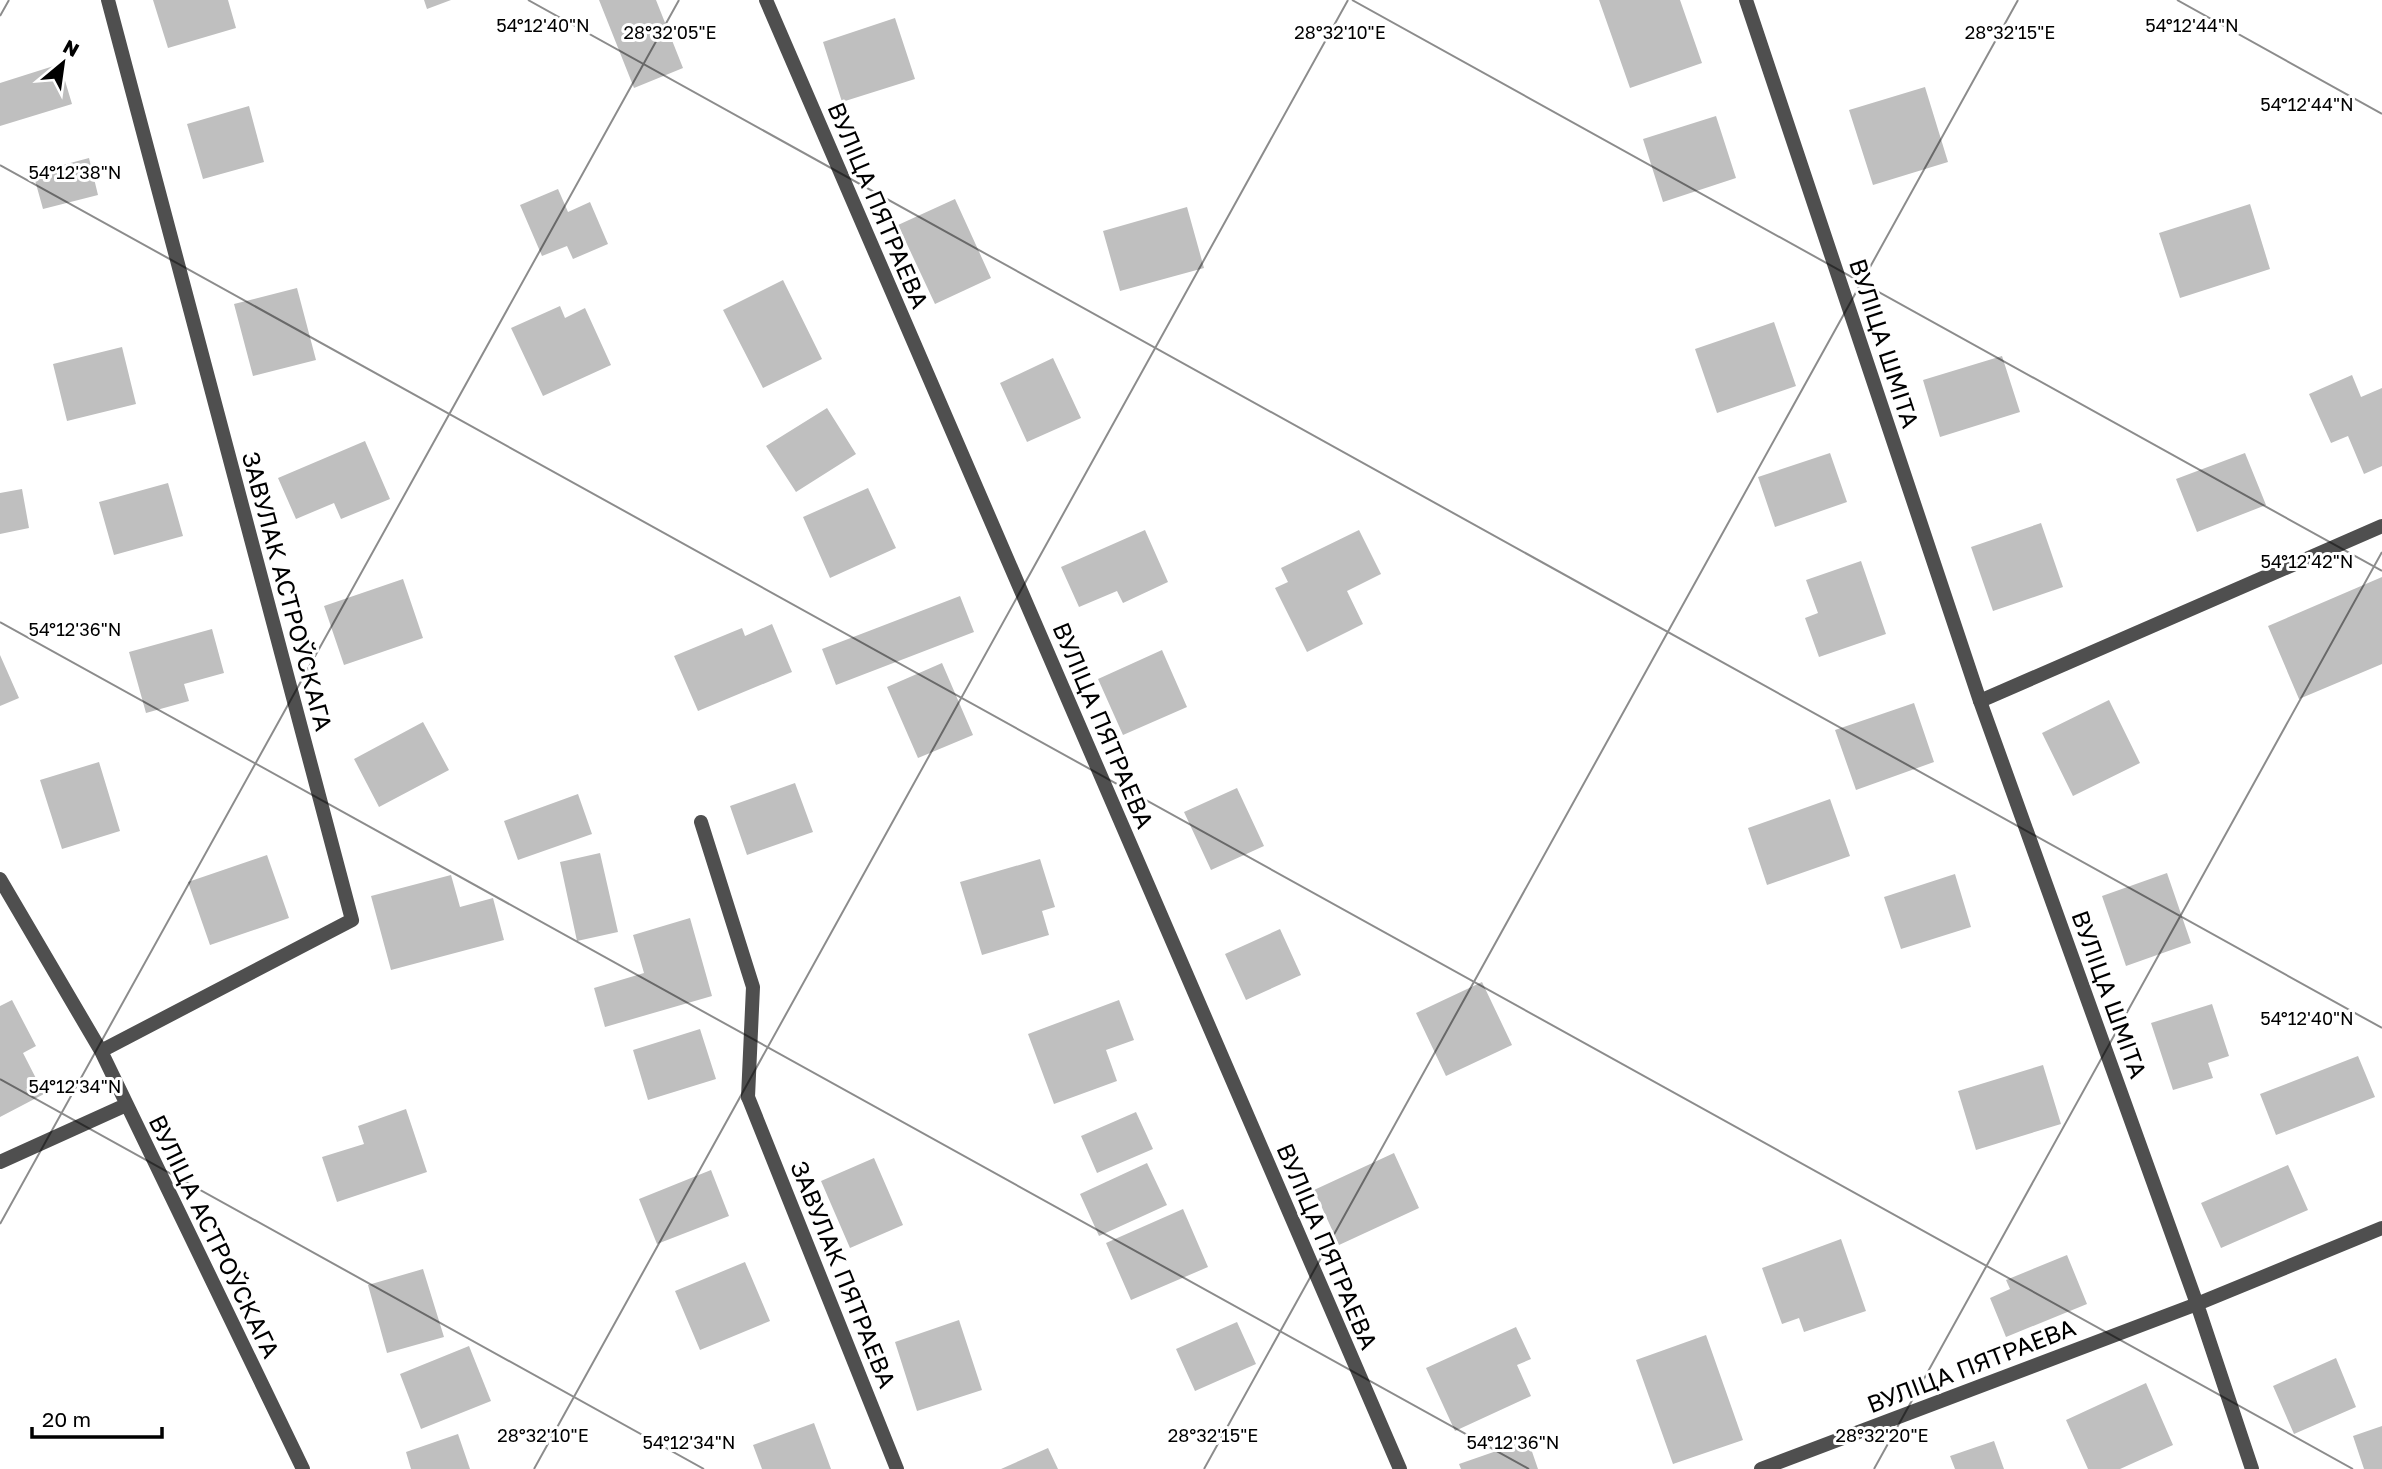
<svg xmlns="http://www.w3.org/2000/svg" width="2382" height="1469" font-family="'Golos Text',sans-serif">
	<rect width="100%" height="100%" fill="#fff"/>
	<!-- building -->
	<path fill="#bfbfbf" d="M153 0H228L236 28 168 48Z
		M424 0H451L427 9Z
		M599 0H656L683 68 634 88Z
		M1599 0H1680L1702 63 1630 88Z
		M895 18 915 79 842 102 823 42Z
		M60 64 72 104 0 126V83Z
		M1925 87 1948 162 1873 185 1849 110Z
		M249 106 264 162 203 179 187 124Z
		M1716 116 1736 178 1663 202 1643 139Z
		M89 158 98 195 43 209 33 173Z
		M558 189 568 212 590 202 608 244 573 259 567 246 542 256 520 205Z
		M955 199 991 278 935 304 898 225Z
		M2250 204 2270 269 2180 298 2159 233Z
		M1187 207 1204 268 1120 291 1103 231Z
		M783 280 822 359 763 388 723 310Z
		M297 288 316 360 253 376 234 304Z
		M560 306 565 318 585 308 611 365 543 396 511 328Z
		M1774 322 1796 386 1717 413 1695 349Z
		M122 347 136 404 67 421 53 364Z
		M2002 356 2020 412 1940 437 1923 380Z
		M1053 358 1081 418 1027 442 1000 383Z
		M2352 375 2361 397 2382 388V466L2364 474 2348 436 2331 443 2309 394Z
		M827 408 856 454 796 492 766 446Z
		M365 441 390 499 341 519 334 503 296 519 278 478Z
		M1830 453 1847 502 1775 527 1758 477Z
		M2245 453 2266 505 2197 532 2176 479Z
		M168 483 183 536 114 555 99 502Z
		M868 488 896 548 830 578 803 517Z
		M22 489 29 528 0 534V493Z
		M2041 523 2063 587 1993 611 1971 547Z
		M1145 530 1168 582 1123 603 1117 591 1079 607 1061 567Z
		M1359 530 1381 574 1347 591 1363 624 1307 652 1275 588 1288 582 1281 568Z
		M1861 561 1886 634 1819 657 1805 618 1818 613 1806 580Z
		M2382 577V664L2299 699 2268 626Z
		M403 579 423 638 344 665 324 606Z
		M960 596 974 632 836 685 822 649Z
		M772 624 792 672 698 711 674 656 742 628 745 636Z
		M212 629 224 673 184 684 189 701 146 713 129 652Z
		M1162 650 1187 707 1123 735 1098 679Z
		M0 655 19 698 0 706Z
		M942 663 973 735 918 758 887 687Z
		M2109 700 2140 763 2073 796 2042 733Z
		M1914 703 1934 762 1856 790 1835 730Z
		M423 722 449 770 379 807 354 759Z
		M99 762 120 831 62 849 40 780Z
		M795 783 813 832 747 855 730 806Z
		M1237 788 1264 846 1211 870 1184 812Z
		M578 794 592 834 518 860 504 821Z
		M1830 799 1850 856 1767 885 1748 828Z
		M600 853 618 932 577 941 560 862Z
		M267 855 289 918 210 945 188 882Z
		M1040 859 1055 907 1042 911 1049 935 982 955 960 882Z
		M2167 873 2191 943 2126 966 2102 896Z
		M1955 874 1971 927 1901 949 1884 897Z
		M451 875 460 907 493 898 504 940 391 970 371 896Z
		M690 918 712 996 605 1027 594 988 644 973 633 935Z
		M1280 929 1301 975 1246 1000 1225 954Z
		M1482 982 1512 1045 1446 1076 1416 1013Z
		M12 1000 36 1046 23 1053 44 1094 0 1117V1006Z
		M1119 1000 1134 1040 1106 1050 1117 1081 1054 1104 1028 1034Z
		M2212 1004 2229 1056 2208 1063 2213 1078 2173 1090 2151 1023Z
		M700 1029 716 1079 648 1100 633 1050Z
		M2358 1056 2375 1097 2276 1135 2260 1094Z
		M2043 1065 2061 1124 1976 1150 1958 1091Z
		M406 1109 427 1172 337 1202 322 1157 364 1144 358 1126Z
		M1136 1112 1153 1149 1097 1173 1081 1136Z
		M1394 1153 1419 1208 1339 1245 1314 1190Z
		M874 1158 903 1225 850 1248 821 1181Z
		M1147 1163 1167 1205 1099 1236 1080 1194Z
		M2288 1165 2308 1210 2221 1248 2201 1203Z
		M711 1170 729 1216 657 1244 639 1199Z
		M1183 1209 1208 1267 1131 1300 1106 1243Z
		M1841 1239 1866 1311 1804 1332 1799 1318 1782 1324 1762 1268Z
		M2067 1255 2087 1304 2006 1337 1990 1298 2010 1289 2006 1280Z
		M745 1262 770 1321 700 1350 675 1291Z
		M423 1269 444 1337 387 1353 368 1285Z
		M959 1320 982 1390 917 1411 895 1342Z
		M1237 1322 1256 1364 1195 1391 1176 1349Z
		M1516 1327 1531 1359 1517 1365 1531 1396 1455 1431 1426 1368Z
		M1706 1335 1743 1440 1673 1464 1636 1360Z
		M469 1346 491 1401 421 1429 400 1374Z
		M2336 1358 2356 1407 2294 1434 2273 1386Z
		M2146 1383 2173 1445 2120 1469H2088L2066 1420Z
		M814 1423 831 1469H762L753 1445Z
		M2382 1426V1469H2364L2353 1436Z
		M458 1434 470 1469H411L406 1452Z
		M1528 1440 1538 1469H1461L1459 1464Z
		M1994 1441 2004 1469H1955L1950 1456Z
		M1048 1448 1058 1469H1001Z"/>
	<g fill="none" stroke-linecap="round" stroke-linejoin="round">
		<!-- lane -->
		<path stroke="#4f4f4f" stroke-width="14" d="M1980 701 2382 526
			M701 822 753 987 748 1097"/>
		<!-- street -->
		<path stroke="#4f4f4f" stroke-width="14" d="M766 0 1400 1469
			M1746 0 1980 701 2197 1304 2252 1469
			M0 879 101 1051 303 1469
			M101 1051 352 920 108 0
			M748 1097 897 1469
			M0 1162 126 1105
			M1761 1469 2197 1304 2382 1228"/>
	</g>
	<!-- ticks -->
	<path fill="none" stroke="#000" stroke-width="2" stroke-opacity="0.45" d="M528 0 2382 1028M1352 0 2382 571M2177 0 2382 114M0 16 9 0M0 165 2353 1469M0 622 1529 1469M0 1079 704 1469M0 1224 679 0M534 1469 1348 0M1204 1469 2018 0M1874 1469 2382 552"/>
	<g text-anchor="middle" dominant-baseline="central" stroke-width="6" stroke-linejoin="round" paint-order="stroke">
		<!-- street labels -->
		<g font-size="24" fill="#000" stroke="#fff">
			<text transform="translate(879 205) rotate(67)">ВУЛІЦА ПЯТРАЕВА</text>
			<text transform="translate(1885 343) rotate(72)">ВУЛІЦА ШМІТА</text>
			<text transform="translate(288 591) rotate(75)">ЗАВУЛАК АСТРОЎСКАГА</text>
			<text transform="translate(1104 725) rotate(67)">ВУЛІЦА ПЯТРАЕВА</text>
			<text transform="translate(2110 994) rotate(70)">ВУЛІЦА ШМІТА</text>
			<text transform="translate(215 1236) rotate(64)">ВУЛІЦА АСТРОЎСКАГА</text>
			<text transform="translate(1328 1246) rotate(67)">ВУЛІЦА ПЯТРАЕВА</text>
			<text transform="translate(844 1274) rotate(68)">ЗАВУЛАК ПЯТРАЕВА</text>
			<text transform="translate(1971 1365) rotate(-21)">ВУЛІЦА ПЯТРАЕВА</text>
		</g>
	</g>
	<g font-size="18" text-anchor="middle" fill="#000" stroke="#fff" stroke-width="6" stroke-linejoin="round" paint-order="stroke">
		<text x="543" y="32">54°12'40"N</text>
		<text x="2192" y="32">54°12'44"N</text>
		<text x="670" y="39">28°32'05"E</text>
		<text x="1340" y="39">28°32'10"E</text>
		<text x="2010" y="39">28°32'15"E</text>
		<text x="2307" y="111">54°12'44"N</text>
		<text x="75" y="179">54°12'38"N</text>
		<text x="2307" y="568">54°12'42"N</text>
		<text x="75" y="636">54°12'36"N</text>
		<text x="2307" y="1025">54°12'40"N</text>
		<text x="75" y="1093">54°12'34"N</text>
		<text x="543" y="1442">28°32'10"E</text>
		<text x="1213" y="1442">28°32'15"E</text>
		<text x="1882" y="1442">28°32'20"E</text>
		<text x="689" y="1449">54°12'34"N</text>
		<text x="1513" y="1449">54°12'36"N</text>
	</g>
	<!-- north arrow -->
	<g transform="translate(63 63) rotate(29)" stroke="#ffffff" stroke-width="5" paint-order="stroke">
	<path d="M0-5L12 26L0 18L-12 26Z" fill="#000000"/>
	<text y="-10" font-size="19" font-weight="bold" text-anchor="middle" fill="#000000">N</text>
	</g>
	<!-- scale -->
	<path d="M32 1427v10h130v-10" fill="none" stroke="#000000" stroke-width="3.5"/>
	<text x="42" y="1427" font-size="21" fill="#000000" stroke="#ffffff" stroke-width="5" paint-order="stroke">20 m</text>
</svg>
